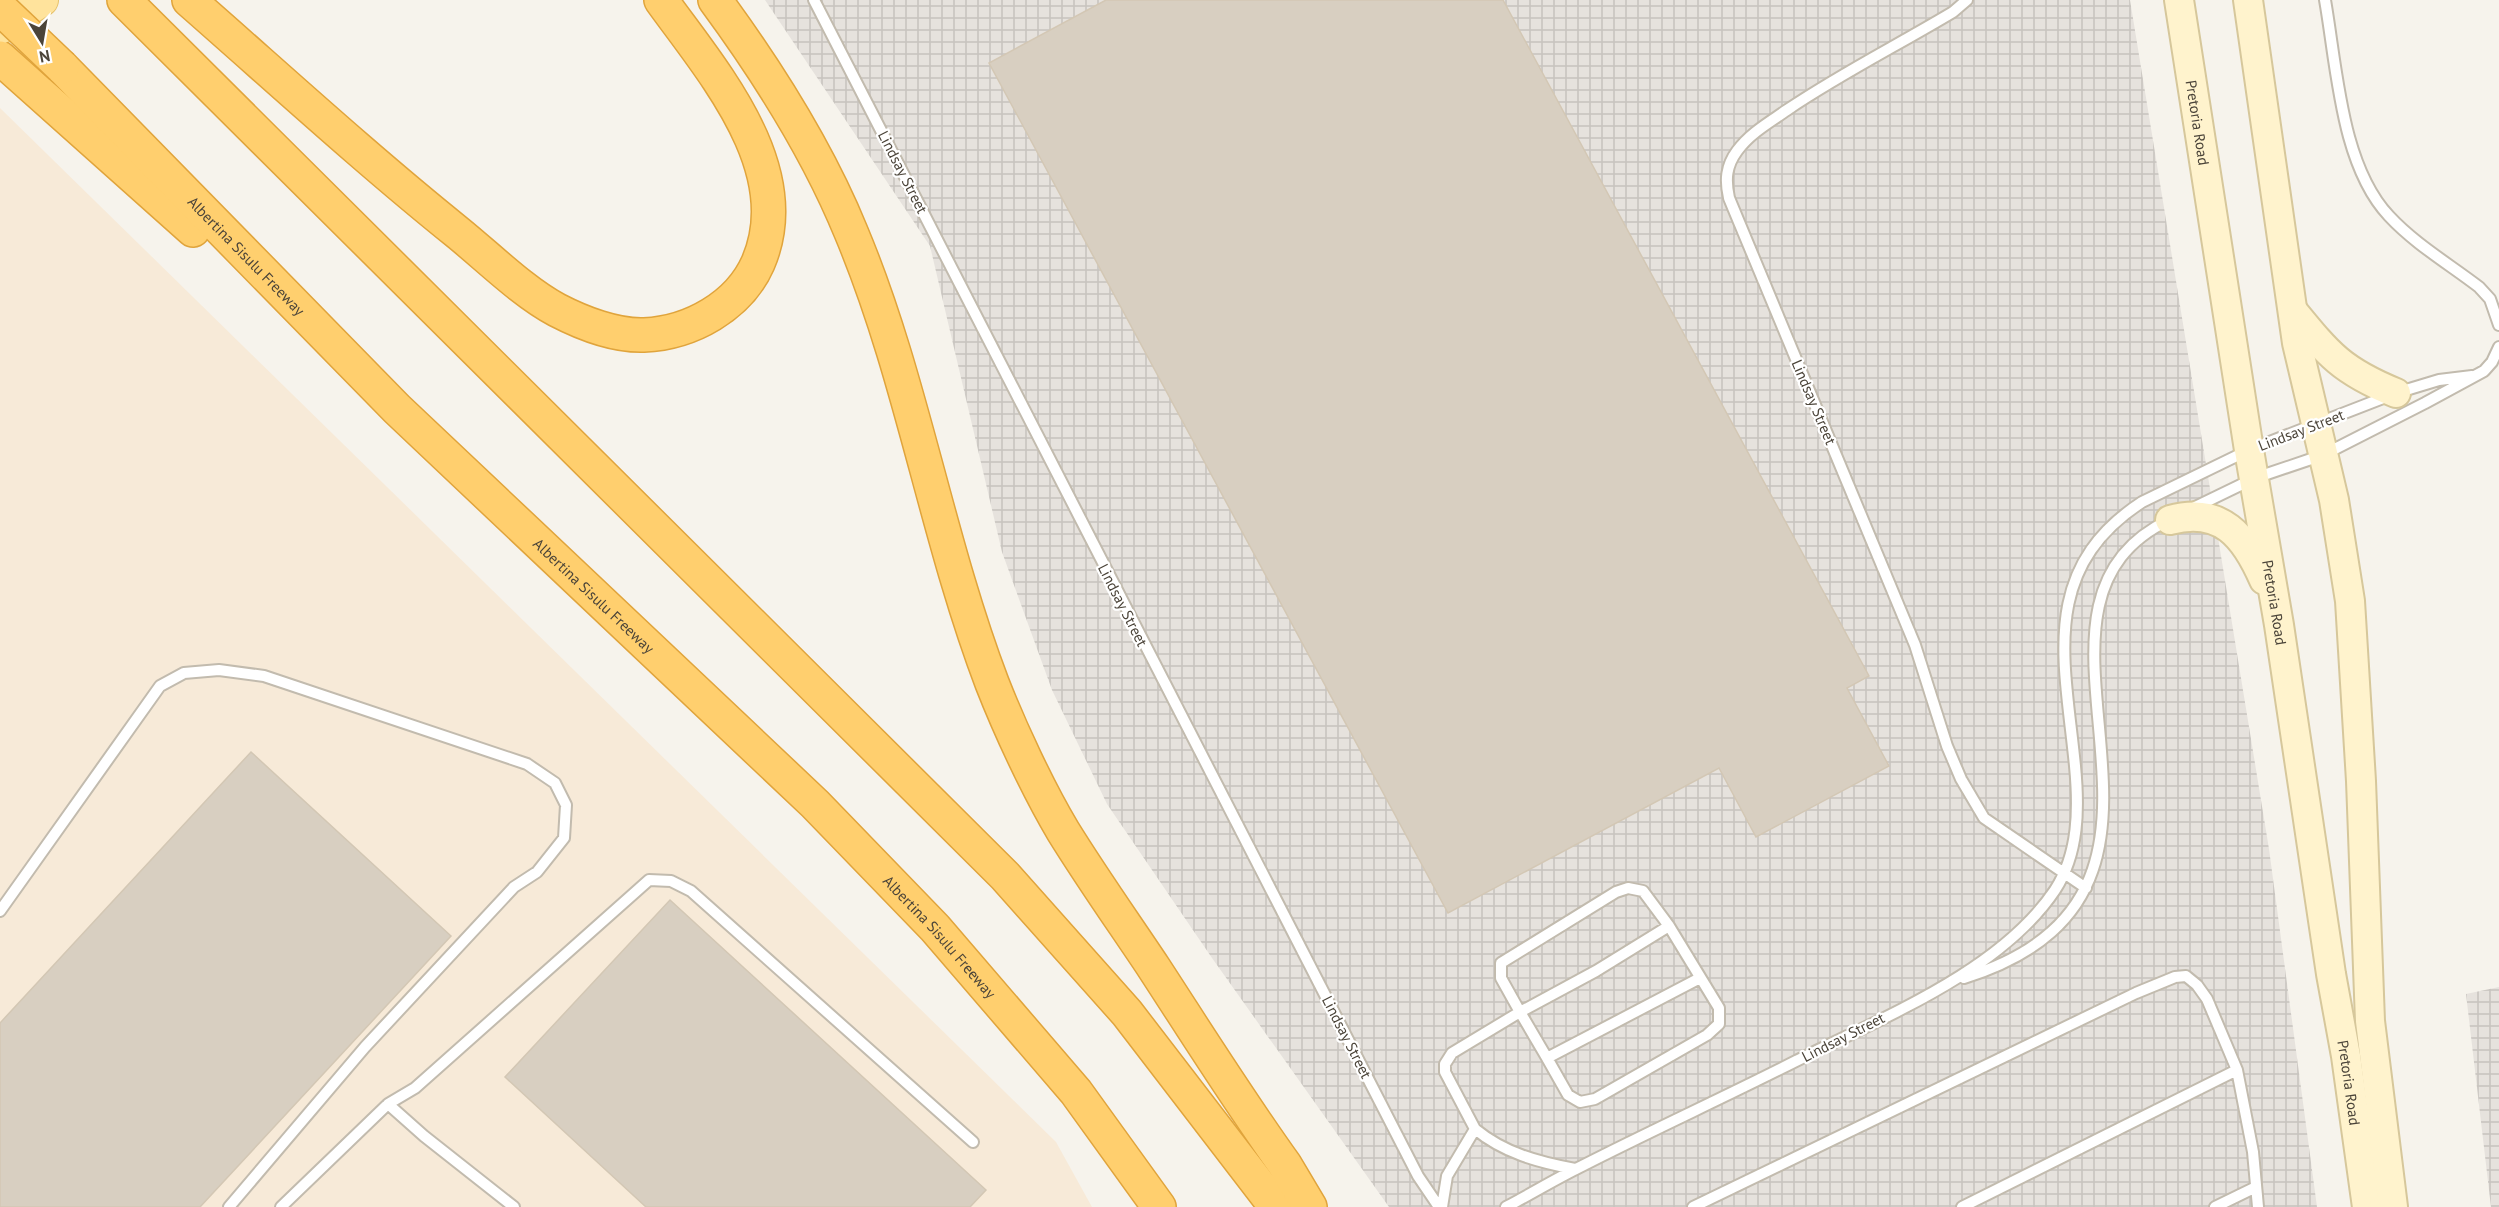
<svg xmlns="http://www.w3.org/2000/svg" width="2499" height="1207" font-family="'PT Sans',sans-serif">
	<defs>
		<pattern id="industrial-grid" width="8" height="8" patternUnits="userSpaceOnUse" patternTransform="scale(1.5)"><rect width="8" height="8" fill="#e6e2dd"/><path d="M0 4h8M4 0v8" fill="none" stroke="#c7c3be"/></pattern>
	</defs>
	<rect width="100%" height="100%" fill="#f6f3ec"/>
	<!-- commercial -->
	<path fill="#f7ead8" d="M0 108 1056 1142 1092 1207H0Z"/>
	<!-- industrial -->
	<path fill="url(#industrial-grid)" d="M765 0H2130L2269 849 2317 1207H1389L1212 958 1107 804 1052 690 1002 552 930 246Z
		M2499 987V1207H2491L2466 994Z"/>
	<!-- building -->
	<path fill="#d8cfc1" stroke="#d3c7b4" stroke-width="1.5" d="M1106 0H1503L1869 676 1847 688 1889 766 1756 837 1719 768 1448 913 989 63Z
		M251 752 451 936 200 1207H0V1023Z
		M670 900 986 1190 970 1207H646L505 1077Z"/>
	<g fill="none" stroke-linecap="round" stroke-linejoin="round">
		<!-- service casing -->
		<g stroke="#c2bbae" stroke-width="14">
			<path id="service" d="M814 0 1418 1176 1439 1207
				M1967 0 1953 12C1898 45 1840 74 1787 110 1770 122 1750 133 1737 151 1726 166 1725 180 1729 198L1915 645 1947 746 1961 779 1984 818 2086 888
				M2325 0C2337 68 2341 165 2389 216 2415 244 2449 264 2479 287L2490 299 2499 325
				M2191 509 2255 478 2323 455 2425 403 2484 371 2492 362 2499 347
				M0 911 160 686 184 673 219 670 264 676 527 764 555 783 566 805 564 838 537 872 514 887 365 1047 229 1207
				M1669 926 1596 971 1520 1012 1547 1058 1700 978
				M1964 978C2245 890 1980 610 2169 520
				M388 1104 415 1088 649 880 671 881 691 891 973 1142
				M1475 1129 1445 1072V1064L1452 1053 1520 1012 1501 978V963L1616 892 1628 888 1643 891 1669 926 1719 1008V1024L1707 1035 1595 1099 1580 1102 1568 1095 1547 1058
				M281 1207 388 1104 424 1136 514 1207
				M1442 1207 1447 1176 1475 1129C1504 1153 1538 1162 1575 1169
				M1506 1207C1529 1195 1552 1181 1576 1169 1648 1132 1723 1098 1796 1061 1881 1018 2000 972 2055 890 2079 853 2079 808 2075 766 2065 662 2038 570 2142 502L2249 450 2396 393 2439 380 2472 376
				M1693 1207 2136 993 2175 977 2186 976 2197 985 2207 999 2237 1070 2253 1152 2258 1207
				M1962 1207 2237 1070
				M2215 1207 2256 1187"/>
		</g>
		<!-- secondary casing -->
		<g stroke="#d6c79b" stroke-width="32">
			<g id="secondary">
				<path id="s1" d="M2179 0 2249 450 2279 625 2331 974 2346 1056 2367 1207"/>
				<path d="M2248 0 2297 343 2334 500 2350 601 2361 781 2370 1021 2393 1207"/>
				<path d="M2293 311C2329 355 2342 371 2396 393"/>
				<path d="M2170 520C2221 506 2245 536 2264 580"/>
			</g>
		</g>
		<!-- primary casing -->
		<g stroke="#e6c16a" stroke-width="34">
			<path id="primary" d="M0 28 42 0"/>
		</g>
		<!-- motorway casing -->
		<g stroke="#e0a43c" stroke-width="36">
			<g id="motorway">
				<path d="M124 0 1005 876 1127 1013 1276 1207"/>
				<path d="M189 0C278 78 365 158 457 232 488 257 523 292 557 310 582 323 616 336 644 335 691 333 739 306 758 263 799 169 712 71 661 0"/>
				<path d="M715 0C768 72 817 149 851 232 912 377 936 536 992 683 1010 729 1038 789 1063 831 1092 878 1124 923 1154 968 1197 1034 1239 1101 1285 1165L1310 1207"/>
				<path d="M0 58 193 230"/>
				<path id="s2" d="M62 67 397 409 815 804 935 928 1076 1092 1159 1207"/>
			</g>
		</g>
		<!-- service -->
		<use href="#service" stroke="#fff" stroke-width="10"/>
		<!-- secondary -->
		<use href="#secondary" stroke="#fff3cd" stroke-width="28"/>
		<!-- primary -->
		<use href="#primary" stroke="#ffe39c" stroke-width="32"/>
		<!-- motorway -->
		<use href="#motorway" stroke="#ffcf6e" stroke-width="33"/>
		<!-- motorway-bridge casing -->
		<g stroke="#e0a43c" stroke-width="36" stroke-linecap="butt">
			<path id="motorway-bridge" d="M0 8 62 67"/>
		</g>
		<!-- motorway-bridge -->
		<use href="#motorway-bridge" stroke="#ffcf6e" stroke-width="33"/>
	</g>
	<g text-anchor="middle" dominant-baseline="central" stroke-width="4.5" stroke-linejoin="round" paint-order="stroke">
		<!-- street labels -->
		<g font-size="15" fill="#4b4439" stroke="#fff">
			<text stroke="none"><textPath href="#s1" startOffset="124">Pretoria Road</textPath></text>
			<text transform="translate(903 172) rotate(63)">Lindsay Street</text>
			<text stroke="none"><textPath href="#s2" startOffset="264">Albertina Sisulu Freeway</textPath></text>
			<text transform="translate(1814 402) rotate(67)">Lindsay Street</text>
			<text transform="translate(2301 430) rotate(-21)">Lindsay Street</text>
			<text stroke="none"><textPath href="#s2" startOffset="750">Albertina Sisulu Freeway</textPath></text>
			<text stroke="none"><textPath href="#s1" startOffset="610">Pretoria Road</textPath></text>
			<text transform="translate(1123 605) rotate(63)">Lindsay Street</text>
			<text stroke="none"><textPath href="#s2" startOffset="1236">Albertina Sisulu Freeway</textPath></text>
			<text transform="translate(1347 1037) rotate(63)">Lindsay Street</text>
			<text transform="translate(1843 1037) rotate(-27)">Lindsay Street</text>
			<text stroke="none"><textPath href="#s1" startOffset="1096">Pretoria Road</textPath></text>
		</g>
	</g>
	<!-- north arrow -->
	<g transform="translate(42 42) rotate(169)" stroke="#ffffff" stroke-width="4.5" paint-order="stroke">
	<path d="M0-4.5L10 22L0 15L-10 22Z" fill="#4b4439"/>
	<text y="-9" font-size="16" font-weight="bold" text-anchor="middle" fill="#4b4439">N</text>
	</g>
</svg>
